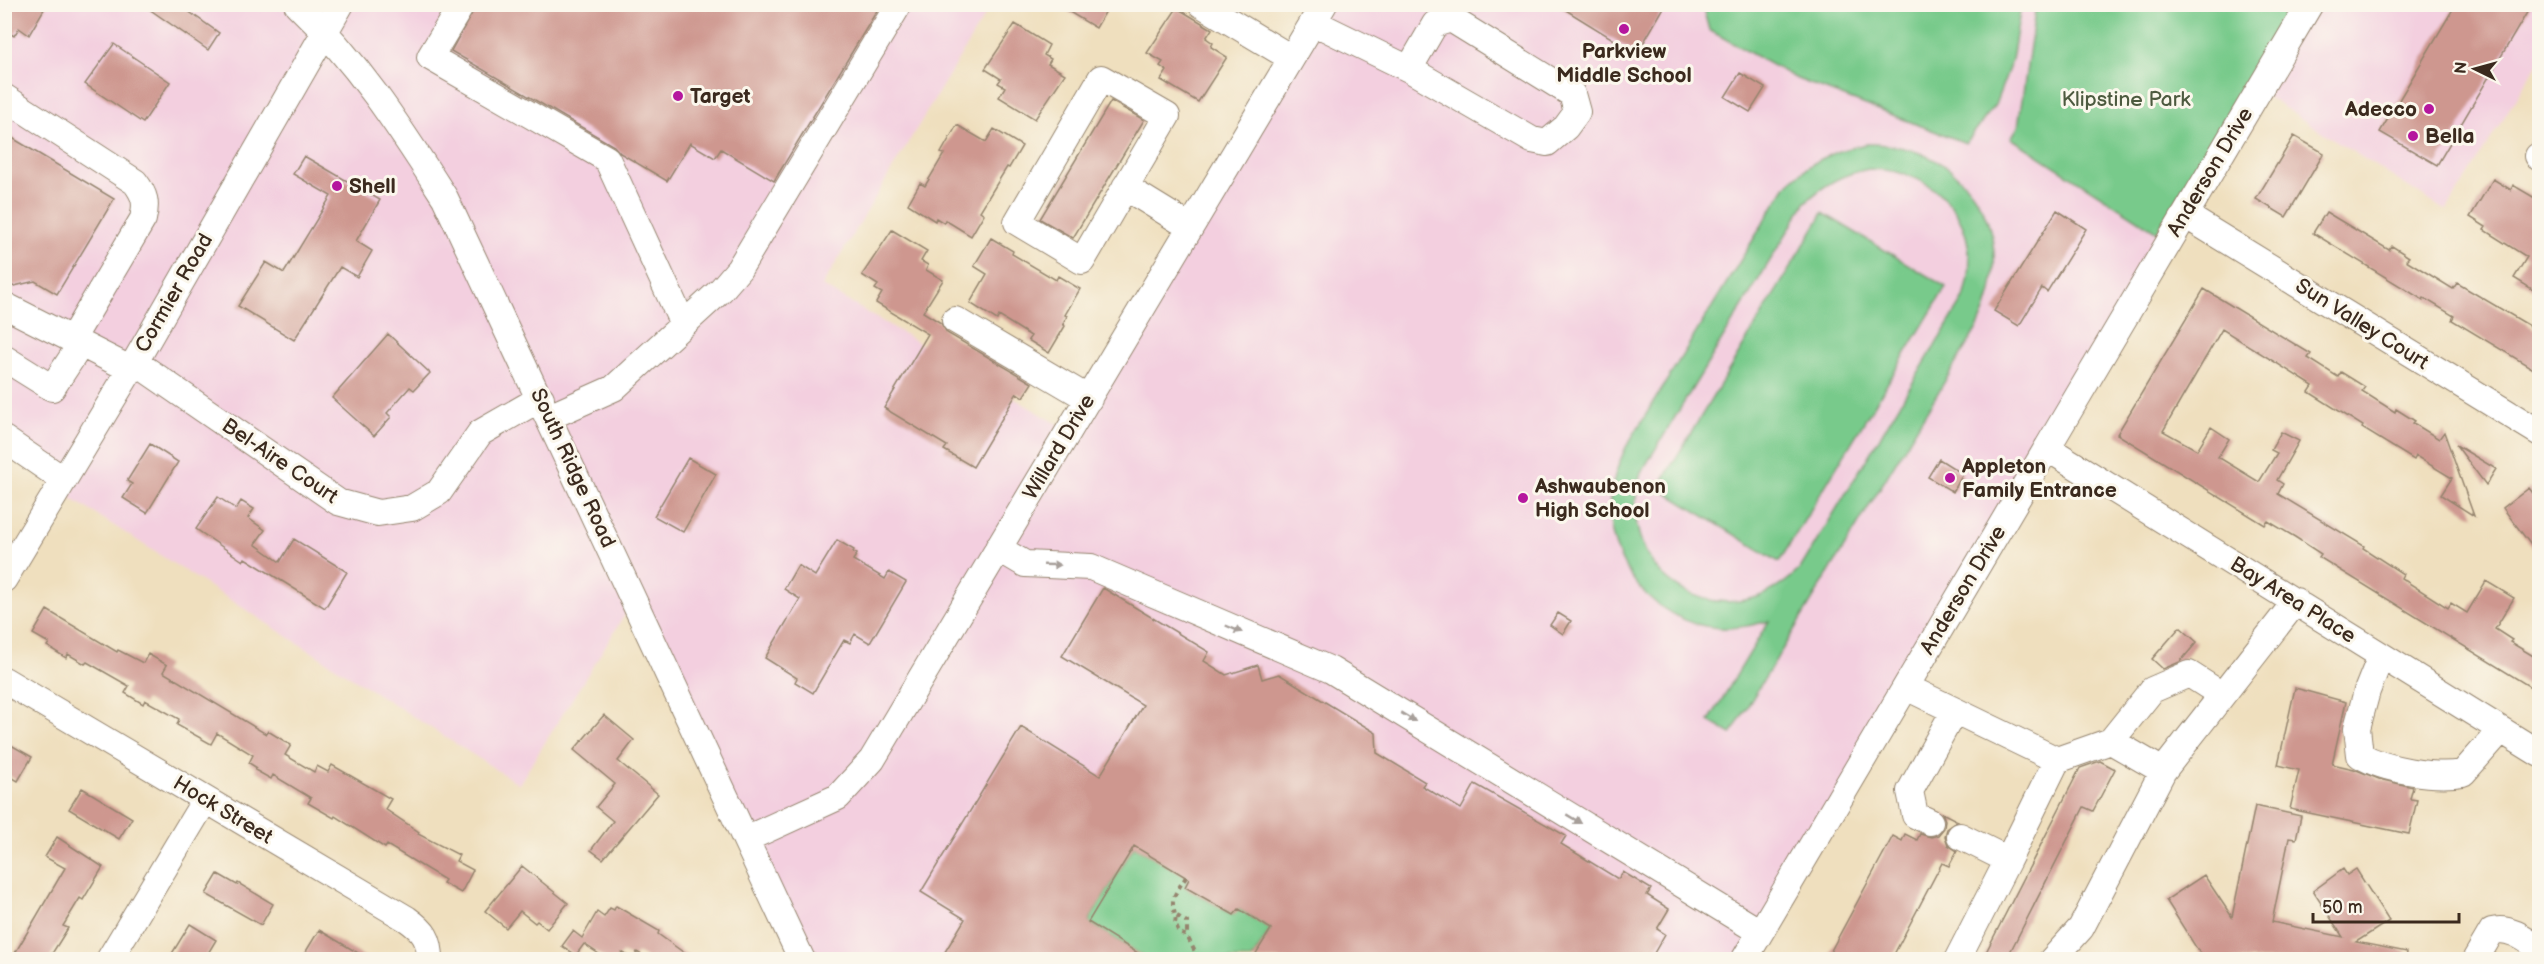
<svg xmlns="http://www.w3.org/2000/svg" width="2544" height="964" font-family="'Balsamiq Sans',sans-serif">
	<rect width="100%" height="100%" fill="#fbf7ec"/>
	<filter id="ink" filterUnits="userSpaceOnUse"><feTurbulence type="fractalNoise" baseFrequency=".0167" numOctaves="2"/><feDisplacementMap in="SourceGraphic" scale="12" xChannelSelector="R" yChannelSelector="G"/><feConvolveMatrix kernelMatrix="1 2 1 2 8 2 1 2 1" color-interpolation-filters="sRGB"/></filter>
	<filter id="wash" filterUnits="userSpaceOnUse"><feTurbulence type="fractalNoise" baseFrequency=".008" numOctaves="4" result="noise"/><feDisplacementMap in="SourceGraphic" scale="24" xChannelSelector="R" yChannelSelector="G"/><feGaussianBlur stdDeviation="1.35" result="paint"/><feColorMatrix in="noise" values="0 0 0 0 0 0 0 0 0 0 0 0 0 0 0 0 0 1.4 0 .05"/><feComposite in="paint" operator="in"/></filter>
	<g filter="url(#wash)">
		<rect width="100%" height="100%" fill="#efdfbe"/>
		<!-- built -->
		<path fill="#f3cfdf" d="M341 4 991 5 822 286 1068 430 1323 5H2036L2016 142 2157 232 2168 244 1744 959H802L634 600 519 784 58 490 5 439V5H297L325 30Z
			M2310 5H2539V61L2446 211 2258 91Z"/>
		<!-- green -->
		<path fill="#78ca8b" stroke="#5a7a54" stroke-width="1.5" fill-rule="evenodd" d="M1705 5V4L2021 5 2012 60 1995 105 1966 143 1797 79 1709 30 1703 8Z
			M2036 5H2293L2157 232 2011 138 2018 127Z
			M1867 144C1968 143 2023 235 1979 325L1731 734 1709 721 1769 621C1753 625 1737 629 1720 628 1656 624 1604 564 1610 499 1612 481 1618 464 1626 447L1786 186C1809 162 1834 150 1867 144ZM1869 169C1942 169 1986 228 1964 298L1800 569C1724 646 1609 576 1641 473L1805 203C1824 184 1843 174 1869 169Z
			M1823 213 1946 287 1779 562 1658 488Z
			M1134 846 1189 878 1185 887 1233 915 1239 909 1271 929 1252 959 1149 960 1088 922Z"/>
		<g id="blocks">
			<!-- building -->
			<path fill="#ce978f" d="M4 4H47L29 35 19 28 14 36 4 30Z
				M142 4H178L219 33 208 50Z
				M477 4H881L774 181 721 149 715 158 690 143 667 181 620 153 614 146 451 51Z
				M1056 4H1110L1096 28Z
				M1556 4H1666L1637 54Z
				M2456 4H2532L2437 165 2380 132Z
				M1177 8 1212 29 1206 38 1213 43 1211 47 1227 57 1198 102 1161 80 1167 71 1160 66 1163 62 1147 53Z
				M1015 24 1049 45 1044 55 1051 59 1048 64 1065 74 1035 119 999 97 1005 87 998 83 1001 79 985 69Z
				M114 44 170 82 143 123 85 84Z
				M1740 73 1765 88 1750 112 1725 97Z
				M1111 101 1144 120 1073 238 1040 219Z
				M957 125 986 142 994 129 1022 146 1009 168 1007 167 980 211 984 214 971 236 945 220 944 223 936 218 935 221 908 204 920 183 925 186 944 154 941 153Z
				M4 133 114 199 57 294 35 281 10 287 4 263Z
				M2294 136 2324 153 2286 217 2256 199Z
				M304 156 380 200 356 241 372 251 357 277 340 267 294 340 238 306 266 262 284 273 331 196 293 174Z
				M2493 179 2511 190 2513 185 2540 201V294L2514 278 2527 257 2484 230 2486 227 2470 217Z
				M2057 210 2086 229 2047 292 2042 288 2019 326 1994 311Z
				M2326 212 2389 250 2392 246 2409 257 2406 260 2453 289 2457 283 2540 332V373L2452 320 2454 316 2424 298 2423 300 2313 233Z
				M892 230 927 251 921 261 928 265 926 270 943 280 923 312 941 323 947 333 1032 383 1023 397 1017 393 973 467 944 450 947 446 884 408 928 334 876 303 882 293 875 289 878 285 862 275Z
				M991 238 1013 251 1012 254 1056 280 1058 276 1080 289 1065 315 1067 316 1063 324 1065 326 1049 353 1028 340 1031 336 999 316 997 320 970 303 987 274 974 266Z
				M2204 289 2311 354 2308 358 2338 377 2341 372 2365 387 2362 391 2395 412 2396 409 2415 421 2413 423 2439 439 2444 432 2474 516 2441 495 2452 478 2416 456 2414 460 2362 428 2363 426 2309 392 2313 386 2222 329 2163 431 2197 450 2211 427 2229 439 2218 457 2259 482 2277 453 2271 450 2281 432 2299 441 2277 480 2283 484 2278 494 2364 546 2363 548 2403 574 2401 578 2448 608 2451 603 2467 613 2486 581 2514 598 2495 629 2512 640 2510 642 2540 660V693L2319 557 2321 554 2295 537 2268 521 2265 525 2117 434Z
				M388 334 430 373 414 390 410 387 387 413 391 417 374 436 332 398Z
				M150 444 178 462 147 513 123 498 132 484 127 481Z
				M2456 445 2496 469 2486 485Z
				M688 458 716 474 683 532 654 516Z
				M1939 459 1963 474 1953 492 1928 477Z
				M2529 488 2540 502V557L2503 508Z
				M218 497 236 509 241 501 254 509 248 518 265 530 255 544 280 562 294 539 347 572 325 608 245 558 243 561 196 529Z
				M837 540 854 550 853 552 857 554 853 560 885 579 889 572 906 582 870 643 855 634 850 643 844 640 813 693 795 682 797 678 765 658 800 599 784 589 798 565 815 576Z
				M1103 588 1209 652 1204 661 1226 675 1258 665 1262 679 1279 674 1376 733 1377 753 1425 782 1422 786 1461 809 1475 784 1566 836 1561 844 1618 879 1623 872 1651 889 1647 895 1669 909 1657 929 1665 934 1650 960H1252L1271 929 1239 909 1234 915 1185 887 1189 879 1134 846 1088 922 1149 960H940L965 919 921 892 1021 727 1100 776 1143 705 1062 656Z
				M47 610 117 652 118 650 143 663 148 654 167 665 163 672 266 734 268 731 291 745 285 755 314 772 317 766 328 772 332 765 391 799 385 809 419 832 418 834 459 855 456 861 473 870 461 893 443 883 445 880 387 845 385 848 335 816 334 818 308 803 311 798 273 775 271 779 255 770 257 768 249 763 253 755 217 733 211 744 177 725 179 719 145 700 143 704 125 693 129 686 87 662 85 664 68 654 66 658 47 646 49 643 33 634Z
				M1558 613 1571 621 1563 634 1550 625Z
				M2180 627 2197 642 2180 662 2163 669 2152 659Z
				M2295 688 2346 702 2332 764 2354 769 2379 779 2413 787 2410 799 2417 800 2409 834 2290 809 2299 770 2278 765Z
				M604 715 634 740 618 761 658 794 603 859 591 850 613 821 596 807 615 784 574 750Z
				M4 741 32 757 18 781 4 773Z
				M2100 761 2115 769 2093 811 2084 807 2006 960H1982L2080 768Z
				M82 788 132 818 119 839 69 809Z
				M2255 806 2301 816 2296 839 2289 838 2272 922 2343 937 2313 891 2343 869 2347 875 2356 869 2389 921 2356 942 2407 952 2406 960H2204L2166 900 2204 875 2232 917Z
				M1942 813 1958 821 1947 829 1945 836 1948 845 1957 851 1949 866 1942 863 1891 960H1826L1893 836 1902 841 1905 834 1917 840 1920 834 1931 837 1938 835 1944 828 1945 820Z
				M57 837 103 867 83 900 80 898 63 926 68 928 48 960H11L65 868 45 857Z
				M522 866 568 903 547 929 537 921 535 923 520 911 506 928 485 911Z
				M218 874 237 885 238 883 273 904 261 925 206 894Z
				M616 906 659 931 658 934 694 960H650L637 952 633 959 622 952 617 960H608L584 944 576 955 562 946 573 931 582 938 597 912 604 917 610 908 614 910Z
				M190 924 216 940 204 960H168Z
				M319 930 370 960H317L305 953Z"/>
		</g>
	</g>
	<g filter="url(#ink)">
		<use href="#blocks" fill-opacity="0" stroke="#95846e" stroke-width="1.5"/>
		<g fill="none" stroke-linecap="round" stroke-linejoin="round">
			<!-- minor casing -->
			<g stroke="#95846e" stroke-width="28">
				<path id="minor" d="M297 4C358 62 400 128 445 198L802 960
					M462 4 430 57 607 159 683 324
					M1201 4 1291 58
					M1313 22 1409 69 1532 140 1547 143 1566 127 1577 112 1572 94 1451 19 1435 24 1409 69
					M1101 78 1167 116 1082 261 1017 222Z
					M4 97 135 182C145 195 147 203 143 219L72 339
					M2538 156 2540 157
					M1125 187 1190 227
					M2185 215 2540 433
					M4 305 130 369
					M955 320 1089 399
					M4 358 52 388 81 344
					M135 362 338 502 378 513 412 508 439 492 480 433 541 398
					M549 417 614 388 721 290 739 269 899 4
					M4 439 64 480
					M2047 448 2540 754
					M998 548 1025 564 1091 567 1331 670 1760 932
					M4 579 135 362 341 4
					M2381 656 2367 691 2357 728 2360 755C2385 770 2435 778 2463 773L2501 730
					M4 680 407 919C424 931 430 939 430 960
					M1906 687 2057 760 2111 741 2152 690 2189 674 2222 695
					M2111 741 2163 771
					M1930 822 1915 815 1910 791 1954 711
					M1960 836 2008 860 2057 760
					M746 839 838 797 872 760 1324 4
					M109 960 205 800
					M1744 960 2310 4
					M1957 960 2008 860
					M2052 960 2081 928 2163 771 2296 601
					M2475 960 2492 931C2509 926 2526 939 2540 949"/>
			</g>
			<!-- path -->
			<path stroke="#95846e" stroke-width="4" stroke-dasharray="4.5 4.5" stroke-linecap="butt" d="M1186 877C1182 884 1172 895 1173 904 1173 912 1177 915 1175 923L1179 933 1187 936 1199 960
				M1177 916 1187 922V936"/>
			<!-- minor -->
			<use href="#minor" stroke="#fff" stroke-width="26"/>
		</g>
		<!-- one-way arrows -->
		<defs><path id="oneway-solid" d="M-6-.8H1V-3.2L6.5 0L1 3.2V.8H-6Z" transform="scale(1.5)"/></defs>
		<g fill="#a79f9a">
			<use href="#oneway-solid" transform="translate(1052 565) rotate(2)"/>
			<use href="#oneway-solid" transform="translate(1234 629) rotate(23)"/>
			<use href="#oneway-solid" transform="translate(1408 717) rotate(31)"/>
			<use href="#oneway-solid" transform="translate(1574 819) rotate(31)"/>
		</g>
	</g>
	<!-- markers -->
	<g fill="#b5179e" stroke="#fbf7ec" stroke-width="2">
		<circle cx="1624" cy="29" r="6"/>
		<circle cx="678" cy="96" r="6"/>
		<circle cx="2429" cy="109" r="6"/>
		<circle cx="2413" cy="136" r="6"/>
		<circle cx="337" cy="186" r="6"/>
		<circle cx="1950" cy="478" r="6"/>
		<circle cx="1523" cy="498" r="6"/>
	</g>
	<g text-anchor="middle" dominant-baseline="central" stroke-width="6" stroke-linejoin="round" paint-order="stroke">
		<!-- poi labels -->
		<g font-size="21" font-weight="bold" fill="#3b2a1e" stroke="#fbf7ec" text-anchor="start">
			<text x="1624" y="51" text-anchor="middle">Parkview<tspan x="1624" dy="24">Middle School</tspan></text>
			<text x="690" y="96">Target</text>
			<text x="2417" y="109" text-anchor="end">Adecco</text>
			<text x="2425" y="136">Bella</text>
			<text x="349" y="186">Shell</text>
			<text x="1962" y="466">Appleton<tspan x="1962" dy="24">Family Entrance</tspan></text>
			<text x="1535" y="486">Ashwaubenon<tspan x="1535" dy="24">High School</tspan></text>
		</g>
		<!-- park labels -->
		<g font-size="21" fill="#4d5a3f" stroke="#fbf7ec">
			<text x="2126" y="99">Klipstine Park</text>
		</g>
		<!-- street labels -->
		<g font-size="21" fill="#3b2a1e" stroke="#fbf7ec">
			<text transform="translate(2210 172) rotate(-59)">Anderson Drive</text>
			<text transform="translate(174 293) rotate(-60)">Cormier Road</text>
			<text transform="translate(2362 324) rotate(32)">Sun Valley Court</text>
			<text transform="translate(1059 447) rotate(-59)">Willard Drive</text>
			<text transform="translate(280 461) rotate(34)">Bel-Aire Court</text>
			<text transform="translate(573 468) rotate(65)">South Ridge Road</text>
			<text transform="translate(1963 590) rotate(-59)">Anderson Drive</text>
			<text transform="translate(2293 600) rotate(32)">Bay Area Place</text>
			<text transform="translate(223 810) rotate(31)">Hock Street</text>
		</g>
	</g>
	<!-- margin -->
	<rect width="2544" height="964" fill="none" stroke="#fbf7ec" stroke-width="24"/>
	<!-- north arrow -->
	<g transform="translate(2475 69) rotate(275)" stroke="#fbf7ec" stroke-width="4.5" paint-order="stroke">
	<path d="M0-4.5L10 22L0 15L-10 22Z" fill="#3b2a1e"/>
	<text y="-9" font-size="16" font-weight="bold" text-anchor="middle" fill="#3b2a1e">N</text>
	</g>
	<!-- scale -->
	<path d="M2313 913v9h146v-9" fill="none" stroke="#3b2a1e" stroke-width="3"/>
	<text x="2322" y="913" font-size="18" fill="#3b2a1e" stroke="#fbf7ec" stroke-width="4.5" paint-order="stroke">50 m</text>
</svg>
